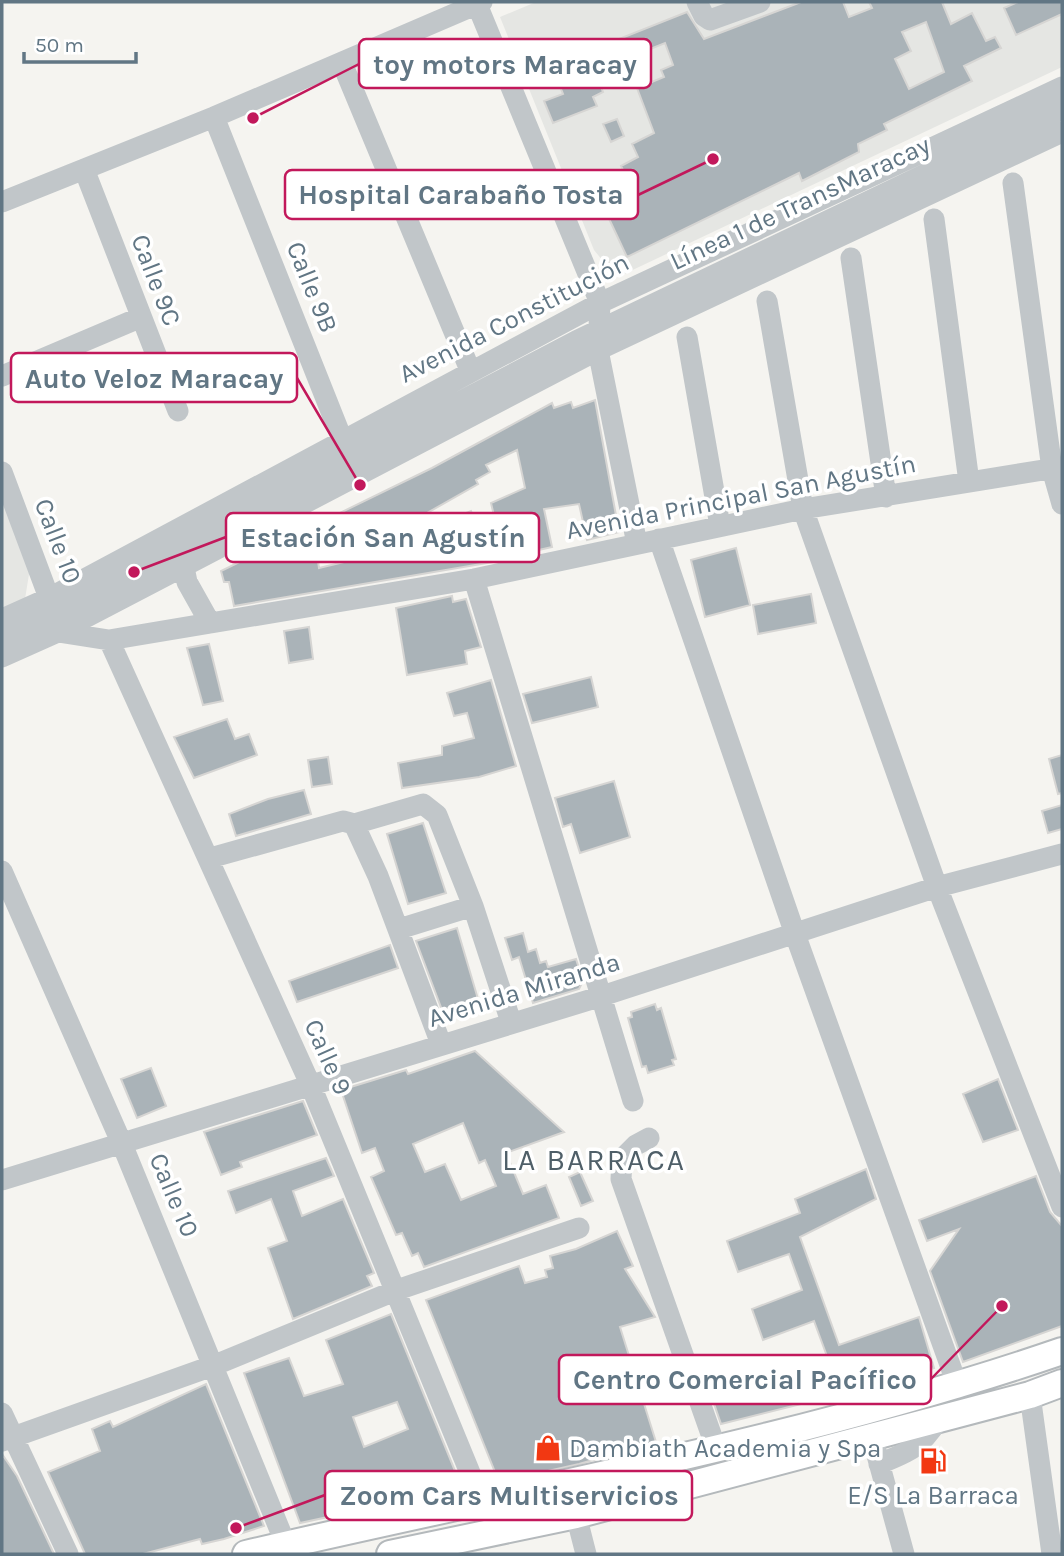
<svg xmlns="http://www.w3.org/2000/svg" width="1064" height="1556" font-family="Karla,sans-serif">
	<rect width="100%" height="100%" fill="#f5f4f0"/>
	<!-- built -->
	<path fill="#e5e6e3" d="M536 2H1062V67L622 275 607 266 594 250 500 17Z
		M2 490 30 568 25 599 2 608Z"/>
	<!-- building -->
	<path fill="#aab3b8" stroke="#d6d5d3" stroke-width="2" fill-rule="evenodd" d="M801 2H843L849 17 872 8 869 2H942L951 24 972 13 986 41 995 37 1001 48 964 66 972 81 884 124 887 130 858 144 859 152 802 181 799 173 627 257 604 208 591 215 584 203 627 178 621 166 638 157 632 144 654 133 637 88 664 77 661 70 673 65 665 43 595 71 603 92 593 97 597 106 553 123 544 101 563 94 545 49 567 40 574 57 687 12 704 39ZM926 22 944 72 909 89 895 59 911 51 902 32Z
		M1018 2H1062V14L1016 35 1004 8Z
		M617 119 624 136 611 142 603 124Z
		M595 400 619 532 587 540 579 504 544 509 552 547 504 558 491 503 525 488 517 450 486 465 490 472 476 480 478 484 406 525 411 535 471 511 493 562 234 606 229 582H224L221 571 432 468 552 403 554 408 571 402 573 408ZM336 533 344 562 319 568 315 541Z
		M736 548 750 605 705 617 691 560Z
		M811 594 816 623 758 634 753 605Z
		M452 596 453 602 466 599 481 647 465 651 467 664 407 675 396 608Z
		M309 627 313 659 289 663 284 631Z
		M209 644 223 701 203 705 187 648Z
		M591 677 598 707 532 723 523 694Z
		M491 680 516 766 479 777 402 788 398 763 442 755V746L474 738 467 713 454 716 447 693Z
		M227 719 235 739 249 734 257 755 194 778 174 737Z
		M1062 755V793L1058 794 1049 759Z
		M328 757 332 784 312 787 308 760Z
		M614 781 630 837 580 853 571 824 563 827 555 798Z
		M304 790 311 814 236 836 229 814 268 799Z
		M1062 805V829L1048 833 1042 811Z
		M423 823 446 893 408 904 387 834Z
		M457 928 478 999 442 1010 416 941Z
		M523 933 528 952 536 949 540 963 546 961 548 967 576 959 583 981 579 989 533 1003 519 957 512 960 505 938Z
		M390 945 398 968 297 1002 289 981Z
		M655 1004 657 1010 661 1008 676 1059 672 1060 674 1065 648 1073 646 1066 642 1067 628 1018 632 1017 631 1012Z
		M475 1051 564 1132 506 1153 523 1194 546 1185 559 1218 424 1267 418 1253 412 1256 402 1233 396 1235 371 1177 384 1171 375 1148 362 1153 341 1090 406 1070 408 1074ZM463 1123 479 1163 485 1160 496 1186 461 1200 445 1164 425 1172 413 1144Z
		M151 1068 166 1106 137 1118 121 1079Z
		M998 1079 1018 1130 983 1142 963 1094Z
		M303 1101 317 1135 240 1162 242 1167 221 1175 204 1132Z
		M326 1158 334 1176 293 1191 302 1216 343 1199 374 1273 367 1276 372 1286 293 1319 268 1248 287 1241 271 1199 236 1213 228 1191Z
		M866 1169 876 1199 800 1237 839 1345 919 1317 934 1368 869 1387 721 1424 709 1389 828 1359 814 1321 763 1340 752 1309 802 1290 789 1254 738 1272 727 1241 800 1213 795 1199Z
		M580 1172 593 1201 581 1206 569 1177Z
		M1036 1176 1050 1212 1062 1226V1326L963 1362 930 1271 959 1229 927 1241 919 1220Z
		M617 1231 633 1266 625 1269 655 1317 620 1327 656 1442 579 1464 499 1482 426 1300 519 1266 525 1283 547 1277 545 1270 553 1268 550 1256 576 1249Z
		M391 1314 462 1488 300 1523 244 1373 289 1358 304 1396 343 1384 326 1340ZM397 1402 408 1429 364 1447 353 1417Z
		M206 1384 264 1526 224 1539 202 1544 200 1539 143 1554H85L48 1472 100 1451 92 1429 110 1421 113 1427Z
		M2 1454 17 1476 54 1554H2Z"/>
	<g fill="none" stroke-linecap="round" stroke-linejoin="round">
		<!-- major casing -->
		<g stroke="#b4b9bc" stroke-width="30">
			<path id="major" d="M246 1554C519 1490 797 1442 1062 1351
				M390 1554 576 1515 1030 1395 1062 1383"/>
		</g>
		<!-- minor -->
		<path stroke="#c1c6c9" stroke-width="21" d="M476 2 600 303 598 350 637 544
			M697 2 704 16 710 20 760 2
			M342 63 470 370
			M214 117 342 439
			M84 169 178 411
			M1013 183 1052 469 1062 504
			M2 202 214 117 482 2
			M934 219 969 482
			M851 258 886 497
			M767 301 803 509 937 887 1062 1207
			M687 337 720 526
			M2 376 139 318
			M2 472 54 611
			M659 539 795 934 958 1387
			M184 567 187 582 210 623
			M474 579 633 1101
			M2 619 51 597 600 303 1062 87
			M58 632 109 640 474 579 803 509 1062 467
			M2 638 27 628 576 341 1062 109
			M109 640 311 1086 482 1502
			M2 657 58 632 598 350 1062 132
			M354 824 423 804 437 815 473 906 511 1022
			M210 858 343 821 354 824 378 876 441 1044
			M2 871 122 1144 286 1545
			M399 929 473 906
			M649 1138 636 1145 622 1159 621 1179 716 1448
			M2 1180 602 996 937 887 1062 854
			M1030 1395 1052 1554
			M2 1413 68 1554
			M872 1437 904 1554
			M2 1441 215 1365 397 1290 579 1228
			M879 1464C909 1452 920 1448 938 1420
			M576 1515 586 1554"/>
		<!-- major -->
		<use href="#major" stroke="#fff" stroke-width="26"/>
	</g>
	<!-- icons -->
	<defs>
		<g id="shop-bare" transform="scale(2.1)"><path d="M-5-2.5h2.3a2.7 3.5 0 0 1 5.4 0H5L5.5 6h-11ZM-1.5-2.5h3a1.5 2.3 0 0 0-3 0Z" fill="#f23812" stroke="#fff" stroke-width="2.5" paint-order="stroke"/></g>
		<g id="fuel-bare" transform="scale(2.1)"><path d="M-5.5-6h7V0h2V4h1.3V-2.5L3-4.5l.8-.8L6-3V5H2.5V1h-1V6h-7ZM-4.2-4.7v3.2H.2V-4.7Z" fill="#f23812" stroke="#fff" stroke-width="2.5" paint-order="stroke"/></g>
	</defs>
	<g fill-rule="evenodd">
		<use href="#shop-bare" x="548" y="1448"/>
		<use href="#fuel-bare" x="933" y="1461"/>
	</g>
	<g text-anchor="middle" dominant-baseline="central" stroke-width="7" stroke-linejoin="round" paint-order="stroke">
		<!-- street labels -->
		<g font-size="26" fill="#617684" stroke="#fff">
			<text transform="translate(800 203) rotate(-25)">Línea 1 de TransMaracay</text>
			<text transform="translate(156 280) rotate(69)">Calle 9C</text>
			<text transform="translate(312 287) rotate(68)">Calle 9B</text>
			<text transform="translate(514 318) rotate(-27)">Avenida Constitución</text>
			<text transform="translate(741 497) rotate(-11)">Avenida Principal San Agustín</text>
			<text transform="translate(58 541) rotate(69)">Calle 10</text>
			<text transform="translate(524 990) rotate(-17)">Avenida Miranda</text>
			<text transform="translate(328 1057) rotate(66)">Calle 9</text>
			<text transform="translate(174 1195) rotate(67)">Calle 10</text>
		</g>
		<!-- poi labels -->
		<g font-size="26" fill="#617684" stroke="#fff" text-anchor="start">
			<text x="569" y="1448">Dambiath Academia y Spa</text>
			<text x="933" y="1495" text-anchor="middle">E/S La Barraca</text>
		</g>
		<!-- quarter labels -->
		<g font-size="30" letter-spacing="2" fill="#4f5f68" stroke="#fff">
			<text x="594" y="1160">LA BARRACA</text>
		</g>
	</g>
	<!-- callouts -->
	<path fill="none" stroke="#c2185b" stroke-width="2.5" d="M253 118L359 64M713 159L638 195M360 485L297 378M134 572L226 537M1002 1306L931 1379M236 1528L325 1495"/>
	<g fill="#c2185b" stroke="#fff" stroke-width="2.5">
		<circle cx="253" cy="118" r="7"/>
		<circle cx="713" cy="159" r="7"/>
		<circle cx="360" cy="485" r="7"/>
		<circle cx="134" cy="572" r="7"/>
		<circle cx="1002" cy="1306" r="7"/>
		<circle cx="236" cy="1528" r="7"/>
	</g>
	<g fill="#fff" stroke="#c2185b" stroke-width="2.5">
		<rect x="359" y="39" width="292" height="49" rx="7"/>
		<rect x="285" y="170" width="353" height="49" rx="7"/>
		<rect x="11" y="353" width="286" height="49" rx="7"/>
		<rect x="226" y="513" width="313" height="49" rx="7"/>
		<rect x="559" y="1355" width="372" height="49" rx="7"/>
		<rect x="325" y="1471" width="367" height="49" rx="7"/>
	</g>
	<g font-size="28" text-anchor="middle" font-weight="bold" fill="#617684">
		<text x="505" y="74">toy motors Maracay</text>
		<text x="461" y="204">Hospital Carabaño Tosta</text>
		<text x="154" y="388">Auto Veloz Maracay</text>
		<text x="383" y="547">Estación San Agustín</text>
		<text x="745" y="1389">Centro Comercial Pacífico</text>
		<text x="509" y="1505">Zoom Cars Multiservicios</text>
	</g>
	<!-- border -->
	<rect width="1064" height="1556" fill="none" stroke="#617684" stroke-width="7"/>
	<!-- scale -->
	<path d="M24 52v10h112v-10" fill="none" stroke="#617684" stroke-width="3.5"/>
	<text x="35" y="52" font-size="21" fill="#617684" stroke="#ffffff" stroke-width="5" paint-order="stroke">50 m</text>
</svg>
